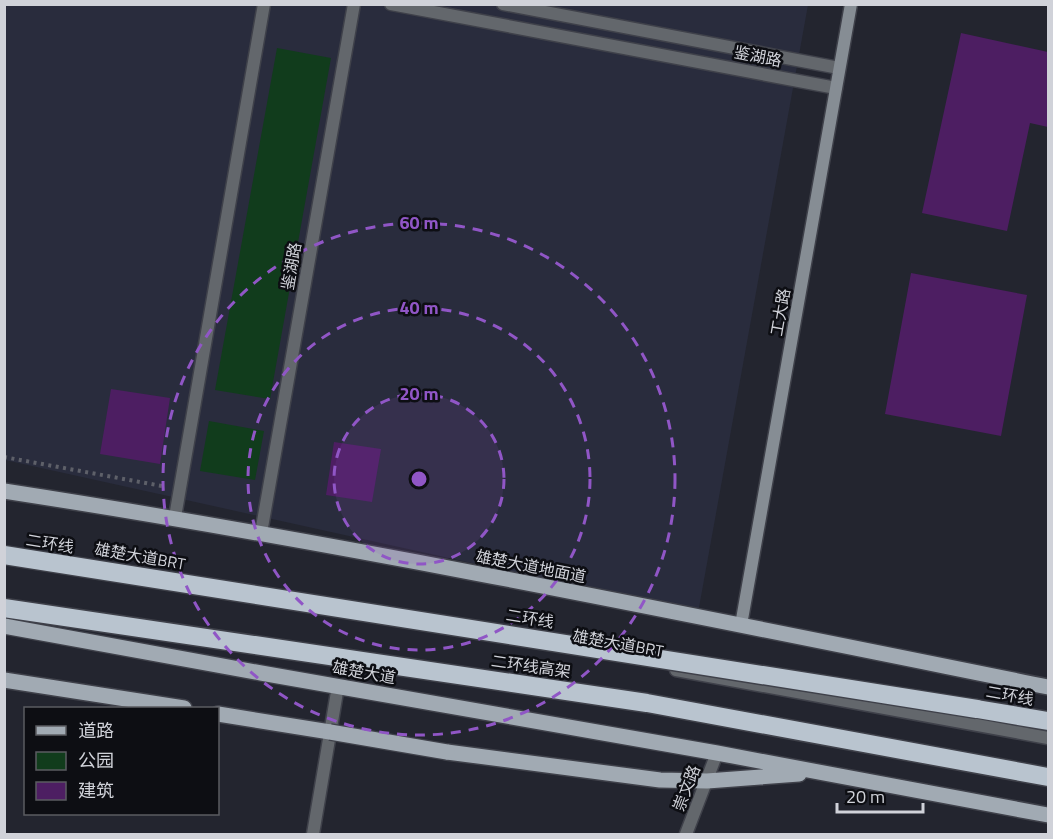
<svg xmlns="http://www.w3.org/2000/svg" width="1053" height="839" font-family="'Titillium Web','Noto Sans SC',sans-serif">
	<rect width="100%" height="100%" fill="#23252f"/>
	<!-- built -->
	<path fill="#292c3d" d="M5 5H808L698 613 5 460Z"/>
	<!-- green -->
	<path fill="#113c1c" d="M277 48 331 58 270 399 215 390Z
		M209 421 264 431 255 480 200 471Z"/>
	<!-- building -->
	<path fill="#4d1e62" d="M961 33 1048 52V127L1030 123 1007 231 922 213Z
		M911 273 1027 295 1001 436 885 414Z
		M111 389 170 398 160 464 100 454Z
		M334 442 381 449 372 502 326 495Z"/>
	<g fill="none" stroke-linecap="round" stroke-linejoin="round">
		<!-- lane casing -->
		<g stroke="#3f414a" stroke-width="15">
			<path id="lane" d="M676 670 1048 738
				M313 834 338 686"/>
		</g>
		<!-- street casing -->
		<g stroke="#3f414a" stroke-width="15">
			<path id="street" d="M391 4 836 88
				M503 4 839 68
				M175 517 264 4
				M261 533 354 4
				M686 834 717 753"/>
		</g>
		<!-- secondary casing -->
		<g stroke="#3f414a" stroke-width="15">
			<path id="secondary" d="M741 625 851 4"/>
		</g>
		<!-- primary casing -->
		<g stroke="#3f414a" stroke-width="18">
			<path id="primary" d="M4 491C354 545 701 617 1048 687
				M4 626 261 673 717 753 1048 815
				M4 680 184 708
				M218 714 330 732
				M447 752 660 780 707 781 799 774"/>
		</g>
		<!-- highway casing -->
		<g stroke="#3f414a" stroke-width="21">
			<path id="highway" d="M4 608 647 703 1048 777
				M977 709 1048 721"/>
		</g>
		<!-- path -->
		<path stroke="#5e6069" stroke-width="4" stroke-dasharray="3 4.5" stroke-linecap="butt" d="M4 457 162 486"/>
		<!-- lane -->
		<use href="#lane" stroke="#63676c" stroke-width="12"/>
		<!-- street -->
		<use href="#street" stroke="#63676c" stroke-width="12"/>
		<!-- secondary -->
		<use href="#secondary" stroke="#868d94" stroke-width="12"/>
		<!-- primary -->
		<use href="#primary" stroke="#a1aab3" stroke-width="15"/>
		<!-- highway -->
		<use href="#highway" stroke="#b9c4cf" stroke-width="18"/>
		<!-- primary-bridge casing -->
		<g stroke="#3f414a" stroke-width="18" stroke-linecap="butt">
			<path id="primary-bridge" d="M330 732 447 752"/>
		</g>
		<!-- highway-bridge casing -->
		<g stroke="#3f414a" stroke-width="21" stroke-linecap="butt">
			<path id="highway-bridge" d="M4 555 977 709"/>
		</g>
		<!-- primary-bridge -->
		<use href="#primary-bridge" stroke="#a1aab3" stroke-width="15"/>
		<!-- highway-bridge -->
		<use href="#highway-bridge" stroke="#b9c4cf" stroke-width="18"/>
	</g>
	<!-- distance rings -->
	<circle cx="419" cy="479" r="85" fill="#9056c6" fill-opacity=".12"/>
	<g fill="none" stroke="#9056c6" stroke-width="3" stroke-dasharray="10 8">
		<circle cx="419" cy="479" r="85"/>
		<circle cx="419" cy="479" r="171"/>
		<circle cx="419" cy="479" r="256"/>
	</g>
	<g text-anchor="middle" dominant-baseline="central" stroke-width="5" stroke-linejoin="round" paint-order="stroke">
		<!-- street labels -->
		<g font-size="16" fill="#d0d2d9" stroke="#0d0e13">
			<text transform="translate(758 56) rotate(11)">鉴湖路</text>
			<text transform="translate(291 266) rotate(-80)">鉴湖路</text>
			<text transform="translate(780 312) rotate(-80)">工大路</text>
			<text transform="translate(50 543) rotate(9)">二环线</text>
			<text transform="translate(140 556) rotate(10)">雄楚大道BRT</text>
			<text transform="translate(531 566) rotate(11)">雄楚大道地面道</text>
			<text transform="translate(530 618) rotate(9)">二环线</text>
			<text transform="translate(618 643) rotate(10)">雄楚大道BRT</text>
			<text transform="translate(531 666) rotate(8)">二环线高架</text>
			<text transform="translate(364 672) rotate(10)">雄楚大道</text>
			<text transform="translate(1010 695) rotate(10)">二环线</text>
			<text transform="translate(686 788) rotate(-69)">崇文路</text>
		</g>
	</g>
	<circle cx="419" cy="479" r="9" fill="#9056c6" stroke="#0d0e13" stroke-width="3"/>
	<g font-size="18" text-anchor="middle" font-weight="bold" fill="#9056c6" stroke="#0d0e13" stroke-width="5" stroke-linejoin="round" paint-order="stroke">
		<text x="419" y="229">60 m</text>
		<text x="419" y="314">40 m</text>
		<text x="419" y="400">20 m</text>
	</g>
	<!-- border -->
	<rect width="1053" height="839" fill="none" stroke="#d0d2d9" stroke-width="12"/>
	<!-- legend -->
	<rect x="24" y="707" width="195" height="108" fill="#0d0e13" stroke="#5b5c62" stroke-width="1.5"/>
	<rect x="36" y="726" width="30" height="9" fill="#a1aab3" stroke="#5b5c62" stroke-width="1.5"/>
	<text x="78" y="737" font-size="18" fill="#d0d2d9">道路</text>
	<rect x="36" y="752" width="30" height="18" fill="#113c1c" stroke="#5b5c62" stroke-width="1.5"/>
	<text x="78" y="767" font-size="18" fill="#d0d2d9">公园</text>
	<rect x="36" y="782" width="30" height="18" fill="#4d1e62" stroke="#5b5c62" stroke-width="1.5"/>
	<text x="78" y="797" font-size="18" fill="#d0d2d9">建筑</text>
	<!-- scale -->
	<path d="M837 803v9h86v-9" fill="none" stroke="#d0d2d9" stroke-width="3"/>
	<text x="846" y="803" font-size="18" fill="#d0d2d9" stroke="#0d0e13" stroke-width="4.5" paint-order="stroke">20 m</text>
</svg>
